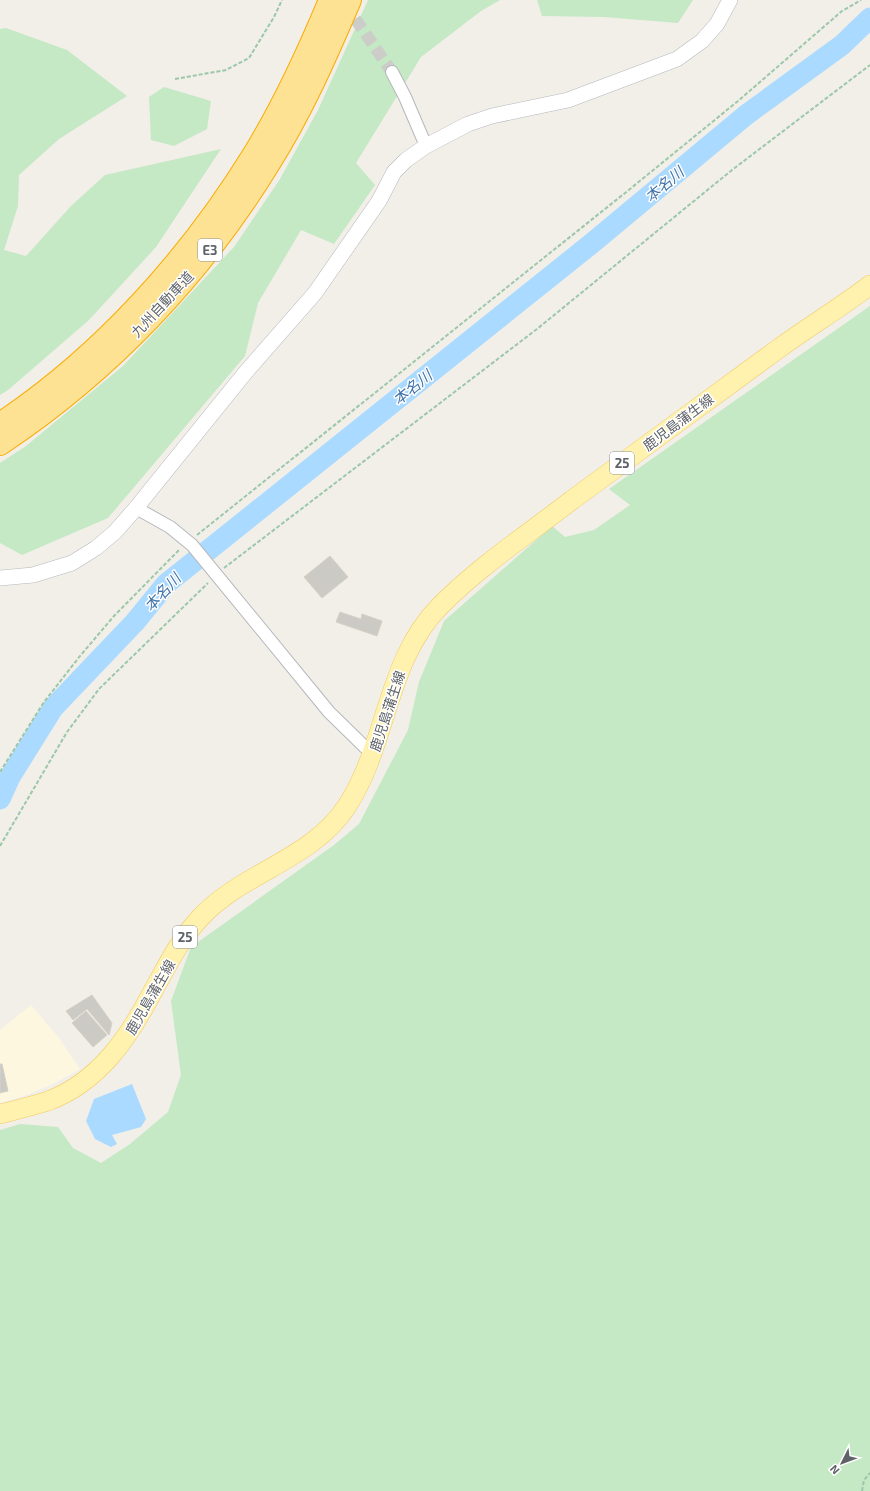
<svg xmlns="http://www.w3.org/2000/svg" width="870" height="1491" font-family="'Exo 2','Noto Sans JP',sans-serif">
	<rect width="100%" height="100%" fill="#f1efe8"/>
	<!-- commercial -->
	<path fill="#fef7e0" d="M31 1005 59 1038 80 1069 53 1084 24 1096 0 1103V1030Z"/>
	<!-- green -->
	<path fill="#c5e8c5" d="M368 0H500L481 11 421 57 356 163 375 185 334 244 301 230 258 303 245 356 108 518 22 555 0 543V463L26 446 123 366 234 247 280 179 318 110Z
		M537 0H693L678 23 604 17 542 16Z
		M6 28 67 50 127 96 59 139 19 175 18 206 4 250 26 256 71 206 105 175 221 149 156 247 89 320 8 390 0 395V29Z
		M164 87 211 101 207 129 174 146 151 140 149 97Z
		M870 306V1491H0V1130L20 1124 58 1127 73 1148 101 1163 130 1144 168 1112 181 1075 171 1001 191 947 334 845 359 824 408 730 419 682 444 621 552 526 565 537 594 530 630 505 609 489Z"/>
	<!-- water -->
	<path fill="#aadaff" d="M132 1084 146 1119 141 1127 112 1135 117 1144 111 1147 95 1139 86 1121 94 1099Z"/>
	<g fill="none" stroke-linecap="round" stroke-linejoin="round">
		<!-- river -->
		<path stroke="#aadaff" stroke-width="21" d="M0 799 10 777 53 708 135 622 166 584 591 244 746 115 842 45 870 18"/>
	</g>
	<!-- building -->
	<path fill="#cccac5" stroke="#d6d1c6" d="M330 556 348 577 322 598 304 577Z
		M340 612 361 619 362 614 382 621 377 636 336 622Z
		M92 995 112 1023 109 1035 87 1009 73 1020 66 1011Z
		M86 1011 107 1035 93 1047 72 1023Z
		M0 1064H2L8 1091 0 1093Z"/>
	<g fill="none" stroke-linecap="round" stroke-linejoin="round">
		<!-- minor-tunnel -->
		<path stroke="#ccccc8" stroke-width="12" stroke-dasharray="12 6" stroke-linecap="butt" d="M345 4 392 72"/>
		<!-- minor casing -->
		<g stroke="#b5b8bc" stroke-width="14">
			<path id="minor" d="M392 72 405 97 426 146
				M136 508 170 527 192 545 329 712 373 755"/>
		</g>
		<!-- tertiary casing -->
		<g stroke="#b5b8bc" stroke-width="16">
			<path id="tertiary" d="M0 578 33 575 72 563 96 548 115 532 136 508 245 373 315 293 379 201 394 172 406 160 426 146 468 124 492 116 568 100 677 59 702 41 717 24 730 0"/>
		</g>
		<!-- primary casing -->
		<g stroke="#f2c960" stroke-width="20">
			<path id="primary" d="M0 1114C16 1110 32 1106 48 1101 99 1082 129 1037 153 991 167 966 180 939 200 918 242 872 312 860 347 806 388 743 386 659 441 605 481 565 528 534 572 500 641 450 709 399 778 349 808 327 840 308 870 285"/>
		</g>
		<!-- motorway casing -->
		<g stroke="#f9ab00" stroke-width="24">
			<path id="motorway" d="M0 424C102 356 190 258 254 154 284 105 308 53 330 0
				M0 444C108 372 200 276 268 165 301 113 326 56 350 0"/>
		</g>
		<!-- path -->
		<path stroke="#9cc7a9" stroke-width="2" stroke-dasharray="4 2" stroke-linecap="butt" d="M175 79 226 70 249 58 274 17 282 0
			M197 535 630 189 738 101 842 11 861 0
			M224 568 537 329 732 170 870 65
			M0 772 44 702 80 656 114 616 180 549
			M0 846 67 732 99 689 208 583
			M862 1491 864 1480 870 1473"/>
		<!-- minor -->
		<use href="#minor" stroke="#fff" stroke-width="12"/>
		<!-- tertiary -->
		<use href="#tertiary" stroke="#fff" stroke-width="15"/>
		<!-- primary -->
		<use href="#primary" stroke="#fff2af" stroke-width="19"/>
		<!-- motorway -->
		<use href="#motorway" stroke="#fde293" stroke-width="22"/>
	</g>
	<g text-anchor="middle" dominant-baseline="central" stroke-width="3" stroke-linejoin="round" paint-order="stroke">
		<!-- shield labels -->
		<g fill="#fff" stroke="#8f9295" stroke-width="1">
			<rect x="198" y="239" width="24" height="22" rx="3"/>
			<rect x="610" y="452" width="24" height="22" rx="3"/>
			<rect x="173" y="926" width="24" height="22" rx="3"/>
		</g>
		<g font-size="13" font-weight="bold" fill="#5f6368">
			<text x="210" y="250">E3</text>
			<text x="622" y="463">25</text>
			<text x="185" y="937">25</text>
		</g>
		<!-- street labels -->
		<g font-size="14" fill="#5f6368" stroke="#fff">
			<text transform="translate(162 304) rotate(-47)">九州自動車道</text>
			<text transform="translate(678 422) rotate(-37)">鹿児島蒲生線</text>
			<text transform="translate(387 711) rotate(-72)">鹿児島蒲生線</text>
			<text transform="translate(150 997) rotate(-60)">鹿児島蒲生線</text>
		</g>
		<!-- water labels -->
		<g font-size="15" font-style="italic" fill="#4174aa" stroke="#fff">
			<text transform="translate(664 184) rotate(-40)">本名川</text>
			<text transform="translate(412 387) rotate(-39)">本名川</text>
			<text transform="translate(162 592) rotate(-47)">本名川</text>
		</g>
	</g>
	<!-- north arrow -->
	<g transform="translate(842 1463) rotate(228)" stroke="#ffffff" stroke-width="3" paint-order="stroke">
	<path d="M0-3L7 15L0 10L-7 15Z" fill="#5f6368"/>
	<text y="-6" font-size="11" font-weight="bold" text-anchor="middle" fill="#5f6368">N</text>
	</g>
</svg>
